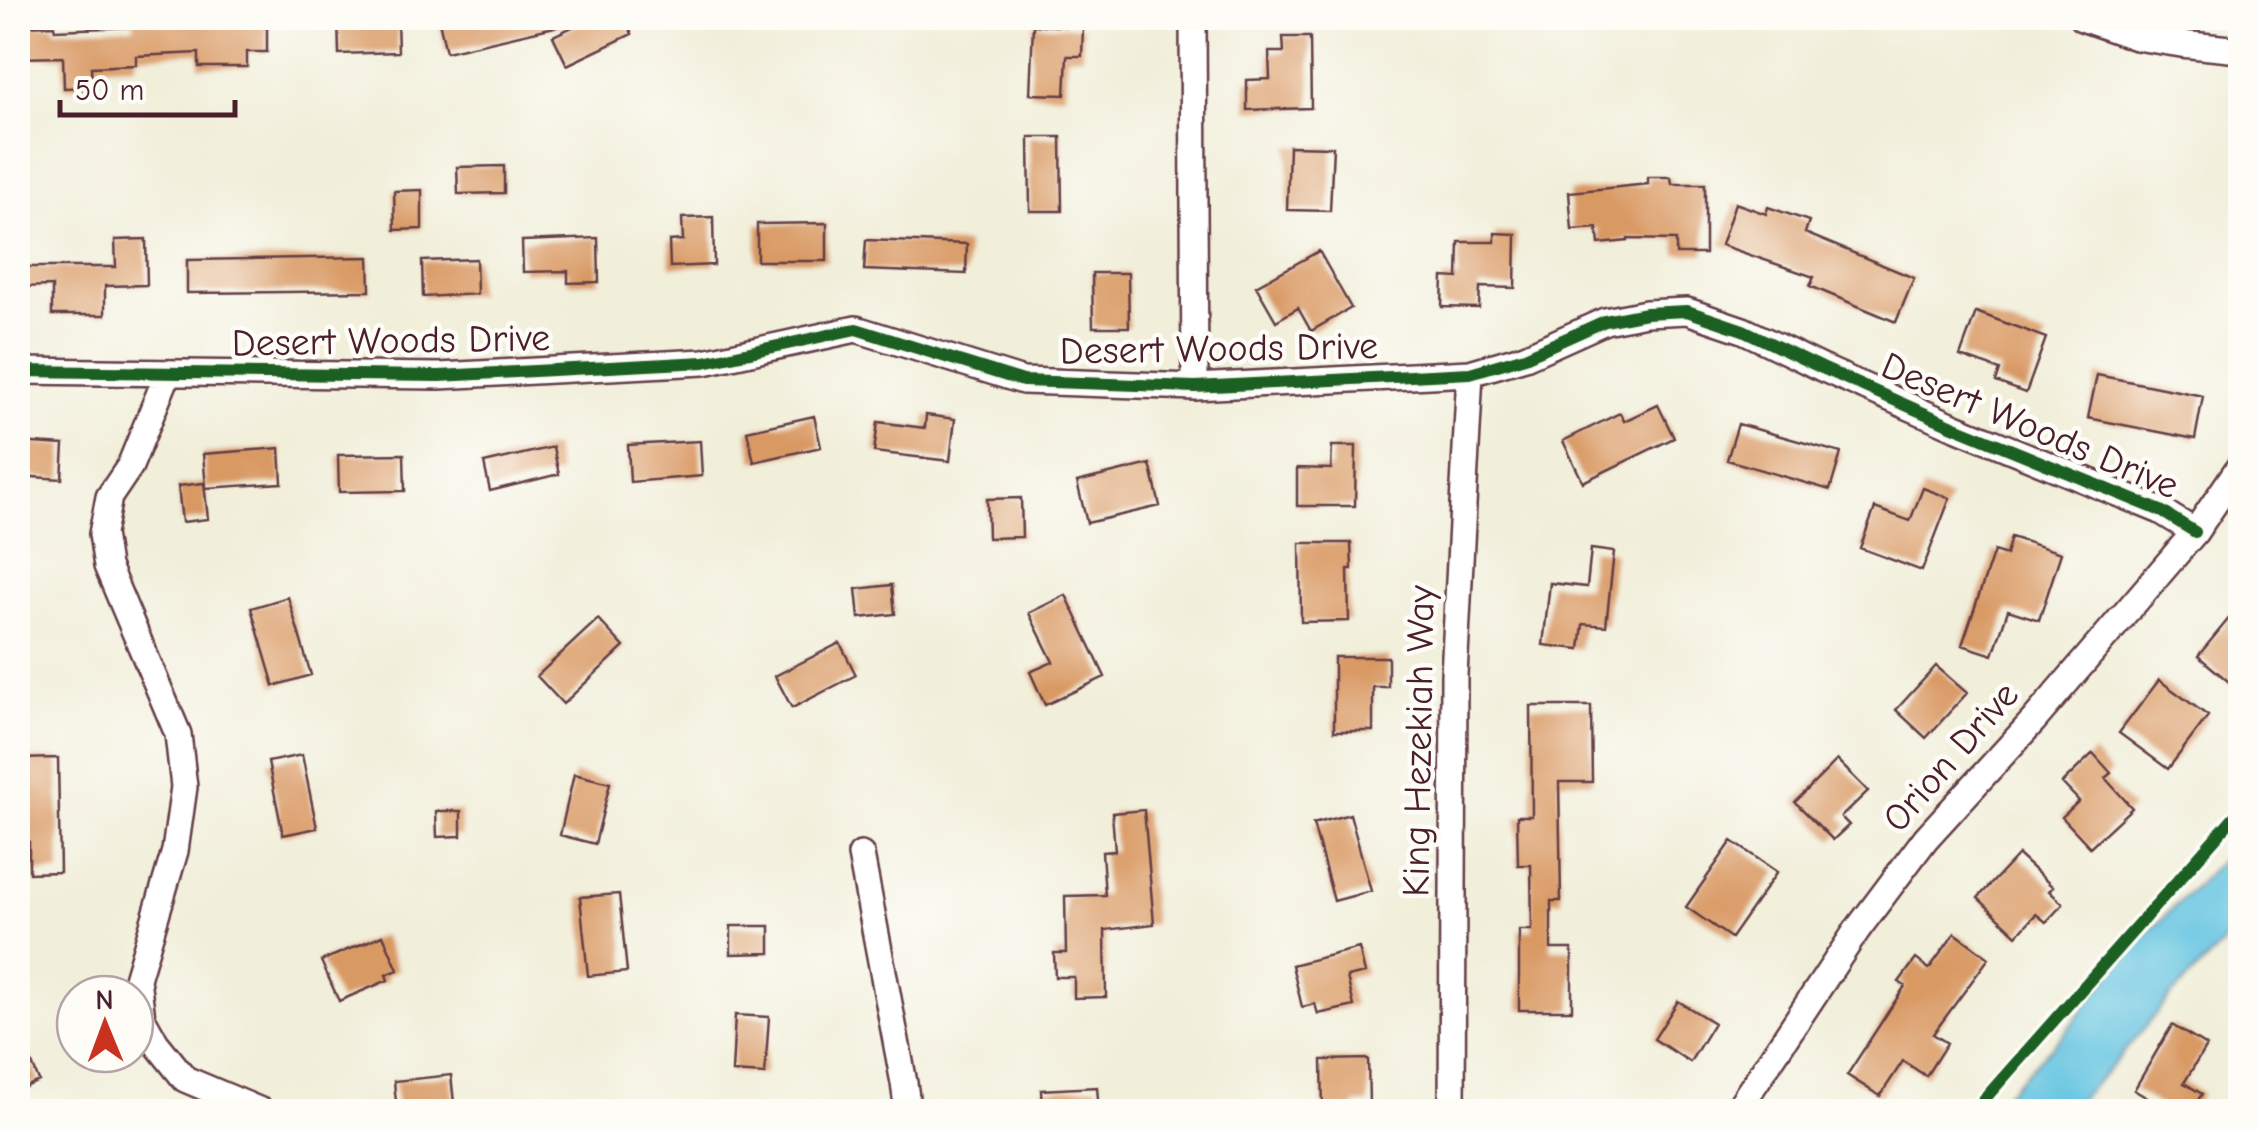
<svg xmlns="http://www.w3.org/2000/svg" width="2258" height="1129" font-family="'Comic Neue',sans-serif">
	<rect width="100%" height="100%" fill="#fdfcf7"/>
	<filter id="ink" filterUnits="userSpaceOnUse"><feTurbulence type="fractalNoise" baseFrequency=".01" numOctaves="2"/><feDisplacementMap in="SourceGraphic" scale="20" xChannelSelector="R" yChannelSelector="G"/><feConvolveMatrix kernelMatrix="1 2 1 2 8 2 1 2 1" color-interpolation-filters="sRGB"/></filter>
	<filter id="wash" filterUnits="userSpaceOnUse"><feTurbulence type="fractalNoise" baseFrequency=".0048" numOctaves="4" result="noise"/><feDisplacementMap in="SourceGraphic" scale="40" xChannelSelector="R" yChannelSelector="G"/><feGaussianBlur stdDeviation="2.25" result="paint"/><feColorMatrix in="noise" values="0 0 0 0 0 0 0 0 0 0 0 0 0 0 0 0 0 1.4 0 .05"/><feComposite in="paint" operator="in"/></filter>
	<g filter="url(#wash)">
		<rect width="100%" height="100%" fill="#f1eed9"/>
		<!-- water -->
		<path fill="#63c4e1" stroke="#567286" stroke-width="2.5" d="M2240 834V920L2220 947 2173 994 2111 1067 2068 1111H1989L2065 1033 2127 953 2195 887 2224 857 2232 842Z"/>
		<g id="blocks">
			<!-- building -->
			<path fill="#d99964" d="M133 18 267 19V52H247V67H199V53L136 56V65L91 67 92 87 64 88 63 57 18 58V26L54 25 55 30 134 27Z
				M338 18H397L398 52 339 54Z
				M452 18H562L563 25 446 52 439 21Z
				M591 18H624L632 34 567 65 553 36Z
				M1033 25 1083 27 1082 56H1067L1065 95 1030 94Z
				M1283 37H1310L1311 108 1247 110V80L1270 79 1269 52H1284Z
				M1029 137H1061L1062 211H1030Z
				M1289 146 1333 147 1330 211 1287 210Z
				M504 166V193L458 194 457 167Z
				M1648 177H1671L1672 184H1705V254H1676V240L1628 239V241L1599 244 1597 228 1572 230 1569 192 1648 184Z
				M422 190V229L395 230 394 191Z
				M1735 203 1766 214 1768 207 1809 221 1805 233 1914 278 1896 322 1810 286 1814 277 1721 245Z
				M713 217 714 265 670 267 669 241 683 240 682 218Z
				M827 223V261H757V224Z
				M1495 233 1516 234 1515 288 1480 287 1479 308 1442 307 1443 277 1458 278 1459 242H1495Z
				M598 238 599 282 568 283V271L523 272 522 241Z
				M146 239 147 285 105 286V315H52V286L18 287V267H116L115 240Z
				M866 240 967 244 966 274 864 270Z
				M1319 251 1351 308 1311 331 1298 308 1276 321 1256 286Z
				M369 257 370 291 187 293V260Z
				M476 259 477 294 423 297 422 261Z
				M1092 273H1128L1129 327H1093Z
				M1976 312 2046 338 2026 393 1996 382 2000 370 1960 356Z
				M2097 375 2203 396 2195 439 2088 418Z
				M1658 405 1674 438 1583 482 1563 441 1620 413 1624 421Z
				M926 415 955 419 950 461 874 452 878 422 925 428Z
				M814 416 821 447 754 462 747 431Z
				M1738 424 1841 453 1830 490 1727 460Z
				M700 441 702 476 630 482 628 445Z
				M18 442 64 445 62 479 18 476Z
				M1332 446H1356L1355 506H1297V468L1331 469Z
				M553 447 559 474 490 491 484 463Z
				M280 448 282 483 206 488 203 454Z
				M404 454 405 491 339 492 338 455Z
				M1150 464 1160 506 1087 523 1077 482Z
				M204 483 208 519 182 522 178 486Z
				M1923 488 1950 498 1922 571 1860 548 1875 508 1910 521Z
				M1021 498 1022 537 988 538 987 499Z
				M2011 537 2061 553 2039 620 2008 610 1993 655 1962 645 1994 551 2006 555Z
				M1300 543H1351L1352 569H1348L1349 621 1301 622Z
				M1591 549 1614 552 1606 626 1583 624 1580 649 1543 645 1550 583 1587 587Z
				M892 585 895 614 859 618 856 589Z
				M1066 595 1105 677 1045 705 1030 672 1053 662 1029 613Z
				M288 597 311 675 274 686 251 608Z
				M2240 605V691L2198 656Z
				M598 619 624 647 563 704 537 676Z
				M840 643 856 675 792 708 775 676Z
				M1334 657H1388V687H1373V731H1334Z
				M1936 666 1967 693 1926 738 1896 710Z
				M2159 680 2208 716 2168 769 2119 733Z
				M1531 706H1591L1592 782H1559L1561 901H1551V949H1572V1010H1519V930H1532L1531 865H1518L1517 816H1532Z
				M2093 753 2111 773 2105 778 2132 808 2090 847 2062 817 2079 801 2062 783Z
				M302 755 317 828 283 835 268 762Z
				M58 758 60 872 29 873V842H18V759Z
				M1837 760 1868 791 1841 817 1849 825 1833 840 1795 802Z
				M574 774 610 783 595 844 560 835Z
				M1144 810 1154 924 1105 930 1106 997 1074 998V977H1055L1054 953H1066L1065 896 1105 895 1102 852 1115 851 1112 813Z
				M436 811H461V836L437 837Z
				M1350 814 1371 891 1334 901 1313 824Z
				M1732 841 1777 872 1731 938 1686 907Z
				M2018 855 2053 887 2049 891 2063 904 2046 922 2036 914 2017 935 1978 898Z
				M619 894 627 972 588 976 580 897Z
				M731 926H770V953L731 954Z
				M1955 933 1989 958 1933 1034 1947 1043 1926 1076 1903 1061 1880 1096 1847 1075 1905 986 1899 982 1916 959 1929 969Z
				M383 935 398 970 386 975 388 980 339 1001 321 961Z
				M1359 948 1365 973 1347 977 1354 1006 1318 1014 1315 1004 1302 1007 1292 965Z
				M1678 1001 1714 1023 1690 1062 1654 1039Z
				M735 1015 769 1017 765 1074 732 1072Z
				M2172 1025 2206 1046 2184 1083 2202 1094 2191 1112H2171L2134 1090Z
				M18 1028 39 1081 18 1090Z
				M1368 1059 1369 1103 1355 1104V1112H1323L1322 1060Z
				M451 1075 455 1112H397L394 1081Z
				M1097 1087 1099 1112H1042L1041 1090Z"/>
		</g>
	</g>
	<g filter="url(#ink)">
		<use href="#blocks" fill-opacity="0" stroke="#633e45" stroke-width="2.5"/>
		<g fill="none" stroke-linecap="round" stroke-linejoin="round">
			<!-- minor casing -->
			<g stroke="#633e45" stroke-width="30">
				<path id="minor" d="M1193 18 1195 387
					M2082 18 2136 37 2181 44 2240 50
					M18 371 439 376 704 362 856 329 1023 381 1195 387 1470 373 1525 357 1605 321 1646 313 1687 311 1743 330 1822 368 1953 426 2161 511 2195 532
					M168 373 130 466 109 497 102 534 107 566 178 734 184 787 175 851 137 979 142 1018 156 1043 185 1079 263 1112
					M861 855 904 1083 908 1112
					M1452 1112 1454 675 1470 373
					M1736 1112 1857 930 1926 838 2034 720 2195 532 2240 466"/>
			</g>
			<!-- minor -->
			<use href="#minor" stroke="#fff" stroke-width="25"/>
			<!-- cycleway casing -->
			<g stroke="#fdfcf7" stroke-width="19">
				<path id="cycleway" d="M18 371 439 376 704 362 856 329 1023 381 1195 387 1470 373 1525 357 1605 321 1646 313 1687 311 1743 330 1822 368 1953 426 2161 511 2195 532
					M1973 1112 2240 810"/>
			</g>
			<!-- cycleway -->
			<use href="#cycleway" stroke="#1b5e20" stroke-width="12"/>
		</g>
	</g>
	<g text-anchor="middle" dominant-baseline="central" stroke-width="9" stroke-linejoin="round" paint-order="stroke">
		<!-- street labels -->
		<g font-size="38" fill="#4a1f2b" stroke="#fdfcf7">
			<text transform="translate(391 341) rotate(-1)">Desert Woods Drive</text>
			<text transform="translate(1219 349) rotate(-1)">Desert Woods Drive</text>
			<text transform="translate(2030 426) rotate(23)">Desert Woods Drive</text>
			<text transform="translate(1419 741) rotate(-89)">King Hezekiah Way</text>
			<text transform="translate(1951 757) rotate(-49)">Orion Drive</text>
		</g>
	</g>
	<!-- margin -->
	<rect width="2258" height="1129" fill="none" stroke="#fdfcf7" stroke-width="60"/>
	<!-- north arrow -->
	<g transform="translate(105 1024) rotate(359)"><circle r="48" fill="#fdfcf7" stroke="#b5a4a5" stroke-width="2.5"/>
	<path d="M0-8L18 38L0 25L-18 38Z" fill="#c8321e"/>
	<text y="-15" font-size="28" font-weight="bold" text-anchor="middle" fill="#4a1f2b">N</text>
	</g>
	<!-- scale -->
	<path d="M60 100v15h175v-15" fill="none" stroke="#4a1f2b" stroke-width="5"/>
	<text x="75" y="100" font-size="30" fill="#4a1f2b" stroke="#fdfcf7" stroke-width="8" paint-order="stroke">50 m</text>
</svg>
